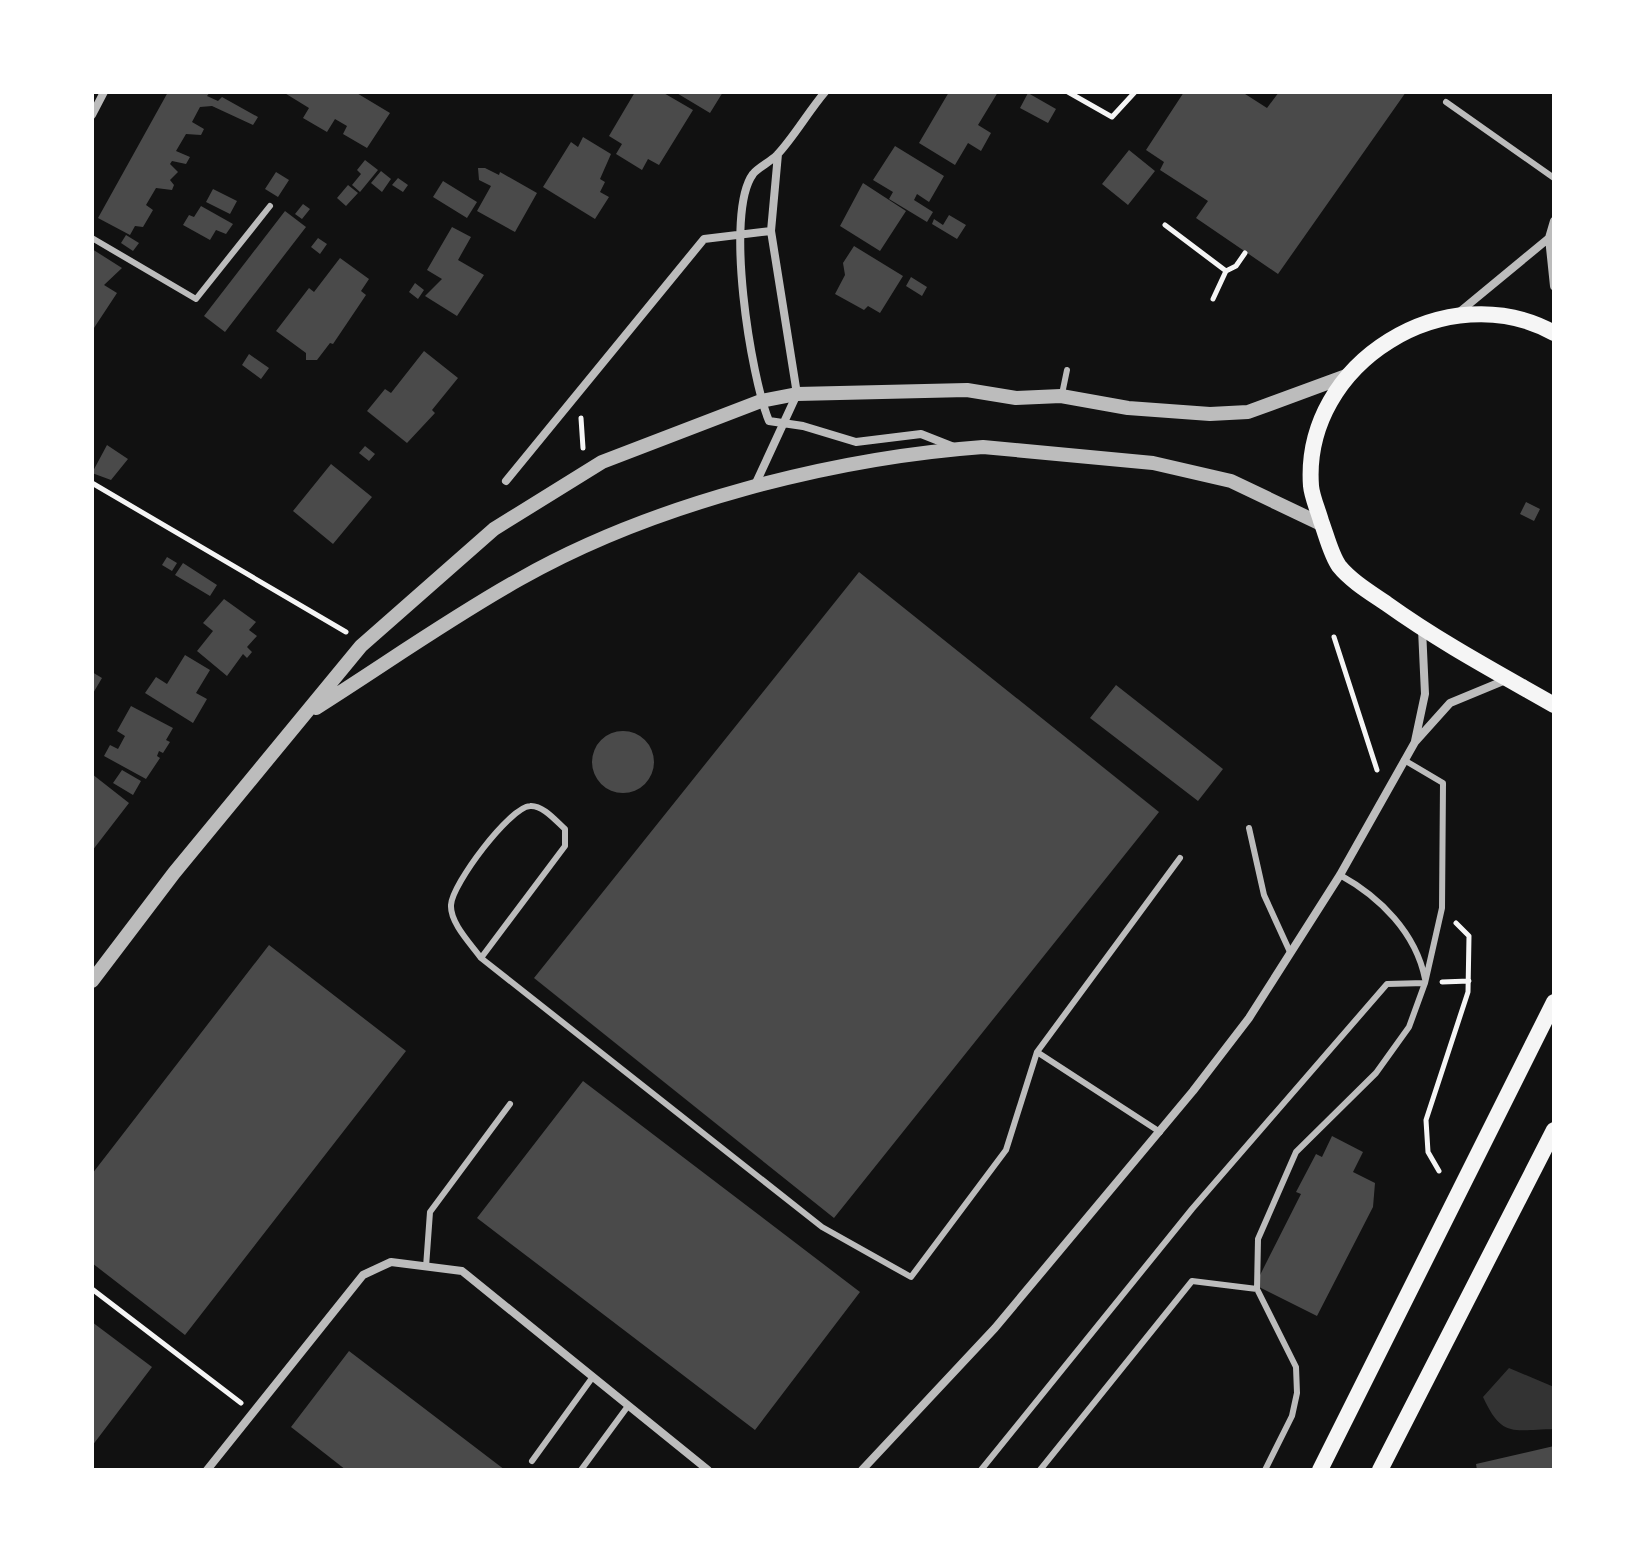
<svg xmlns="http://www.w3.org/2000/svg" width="1646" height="1562" font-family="Arial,sans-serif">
	<rect width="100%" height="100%" fill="#111"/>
	<!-- water -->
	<path fill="#333" d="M1509 1368 1554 1387V1429C1512 1430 1502 1438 1483 1397Z"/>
	<!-- building -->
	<path fill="#4a4a4a" d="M168 92H210L207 96 218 101 222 97 258 117 253 125 212 106 200 107 192 122 204 129 201 135 186 134 176 151 190 157 186 164 172 161 170 164 178 172 170 180 174 185 172 190 156 188 146 205 153 210 143 227 135 226 130 235 98 218Z
		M283 92H355L390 113 367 148 343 134 347 126 335 119 327 132 303 118 309 108Z
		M635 92H662L693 110 659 165 648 159 642 170 616 154 622 144 609 136Z
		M675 92H723L710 113Z
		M949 92H998L978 125 991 133 981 151 968 143 955 165 919 143Z
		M1184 92H1242L1267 108 1279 92H1406L1278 274 1196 218 1208 201 1160 170 1164 162 1146 150Z
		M1028 93 1056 109 1048 123 1020 108Z
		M583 137 611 154 600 179 605 182 600 192 609 197 595 219 543 187 571 142 578 147Z
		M895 146 944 176 929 202 917 194 914 200 933 212 927 222 889 199 893 192 873 180Z
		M1129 150 1155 171 1128 205 1102 184Z
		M365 160 378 170 360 192 352 185 361 174 357 170Z
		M478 168H485L499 175 500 172 537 193 515 232 477 211 491 186 479 180Z
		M381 171 391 179 382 192 371 183Z
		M276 172 289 180 278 197 265 189Z
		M398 178 408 185 403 192 392 185Z
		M443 181 477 202 467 218 433 197Z
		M863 183 906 211 880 251 840 226Z
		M348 185 358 193 346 206 337 198Z
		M213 189 237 201 230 214 206 202Z
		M303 204 310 209 302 219 295 214Z
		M201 206 233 224 226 234 216 230 210 240 183 225 189 215 194 217Z
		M285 211 306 227 225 332 204 316Z
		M949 215 966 225 957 239 932 224 934 219 943 225Z
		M452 227 471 237 458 260 484 275 457 316 425 296 442 279 427 270Z
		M126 235 139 243 133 251 121 243Z
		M318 238 327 244 320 254 311 247Z
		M854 246 903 276 880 313 868 306 864 310 835 294 845 275 843 263Z
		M92 249 122 268 104 285 117 293 92 331Z
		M340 258 369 279 361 291 366 295 333 344 330 343 317 360H306V353L276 331 309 288 314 292Z
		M911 277 927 287 922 296 906 286Z
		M415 283 424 290 418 299 409 292Z
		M424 351 458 378 432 410 435 413 407 443 367 411 385 389 391 393Z
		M249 354 269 368 261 379 242 365Z
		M107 445 128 459 111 480 92 473Z
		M365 446 375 454 369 461 359 453Z
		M331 464 372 497 333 544 293 511Z
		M1526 502 1540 509 1534 521 1520 514Z
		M167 557 177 563 172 571 162 565Z
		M183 563 217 585 210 596 175 575Z
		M859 572 1159 812 834 1218 534 978Z
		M224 599 256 622 249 630 257 636 247 647 252 652 247 658 243 654 227 676 197 651 213 631 203 623Z
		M185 655 210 670 196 693 207 699 193 723 145 693 156 677 167 684Z
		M92 672 102 678 92 695Z
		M1116 685 1223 769 1198 801 1090 718Z
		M131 706 173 728 166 740 170 742 163 753 159 751 157 756 160 758 146 779 104 756 110 745 118 749 125 736 117 731Z
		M592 762a31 31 0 1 1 62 0a31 31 0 1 1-62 0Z
		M122 770 141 781 133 795 113 783Z
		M92 774 129 803 92 851Z
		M269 945 406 1051 185 1335 92 1263V1174Z
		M583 1081 860 1292 755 1430 477 1218Z
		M1332 1136 1363 1152 1353 1172 1375 1183 1373 1207 1317 1316 1255 1285 1301 1194 1296 1192 1316 1154 1322 1157Z
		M92 1322 152 1367 92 1446Z
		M349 1351 505 1470H346L291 1427Z
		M1554 1446V1470H1477L1476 1464Z"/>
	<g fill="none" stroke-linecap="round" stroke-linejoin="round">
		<!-- path -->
		<path stroke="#f5f5f5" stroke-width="5" d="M1068 92 1112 117 1135 92
			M1165 225 1226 271 1236 266 1245 253
			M1213 299 1226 271
			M581 418 583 448
			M92 483 346 632
			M1334 637 1377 770
			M1442 982 1469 981
			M1439 1171 1428 1152 1426 1120 1468 992 1469 936 1456 923
			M92 1289 241 1403"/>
		<!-- service -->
		<path stroke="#bcbcbc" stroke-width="6" d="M1446 102 1554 178
			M92 238 196 299 270 206
			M1062 394 1067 370
			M1249 828 1264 895 1290 952
			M1340 875C1380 897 1416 933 1425 979
			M481 958C471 944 450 923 451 905 452 884 510 807 530 806 543 805 556 821 565 829V846L481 958 822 1227 911 1277 1006 1150 1037 1052
			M1160 1132 1037 1052 1180 858
			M426 1267 430 1212 510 1104
			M532 1461 592 1378
			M581 1470 628 1406
			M981 1470 1192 1209 1387 984 1425 983
			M1040 1470 1192 1281 1257 1289
			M1265 1470 1292 1416 1297 1393 1296 1367 1257 1289 1258 1239 1296 1152 1376 1073 1409 1027 1425 983 1442 908 1443 783 1404 760"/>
		<!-- minor -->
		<path stroke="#bcbcbc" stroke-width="8" d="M825 92C808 112 794 137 777 155 770 162 759 167 753 174 724 213 751 378 769 421L803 426 856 442 921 434 954 447
			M92 115 104 92
			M1554 221 1549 238 1554 286
			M1457 314 1549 238
			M506 481 704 239 771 231
			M755 485 797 394 771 231 778 154
			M1415 741 1425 694 1422 629
			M207 1470 363 1275 391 1262 462 1271 708 1470
			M862 1470 995 1328 1193 1091 1249 1018 1340 875 1415 742 1450 703 1508 679"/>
		<!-- tertiary -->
		<path stroke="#bcbcbc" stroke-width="14" d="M316 708C384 665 450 618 520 579 652 504 833 458 983 447L1153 463 1231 481 1323 525
			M92 981 174 873 361 646 494 529 602 462 761 401 797 394 967 390 1016 398 1061 396 1128 408 1210 414 1248 412 1346 376"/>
		<!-- secondary -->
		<path stroke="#f5f5f5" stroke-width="16" d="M1554 333C1448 274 1302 362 1311 486 1312 497 1318 510 1321 521 1326 534 1331 555 1339 566 1351 581 1371 593 1387 604 1440 642 1498 673 1554 705
			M1320 1470 1554 1002
			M1380 1470 1554 1130"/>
	</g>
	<!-- border -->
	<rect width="1646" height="1562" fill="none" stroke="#ffffff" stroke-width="188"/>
</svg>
